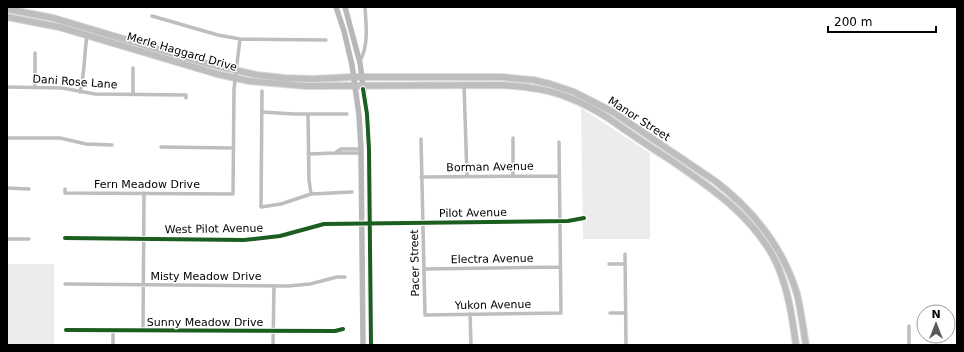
<svg xmlns="http://www.w3.org/2000/svg" width="964" height="352" font-family="'DejaVu Sans',sans-serif">
	<rect width="100%" height="100%" fill="#fff"/>
	<!-- green -->
	<path fill="#ececec" d="M581 108 650 153V239H583Z
		M7 264H54V345H7Z"/>
	<g fill="none" stroke-linecap="round" stroke-linejoin="round">
		<!-- primary casing -->
		<g stroke="#dbdbdb" stroke-width="8">
			<path id="primary" d="M7 9 53 18 208 64 257 75 284 78 312 79 353 77H501L533 80 550 84 574 92 613 112 715 181C753 210 783 247 797 294 801 310 803 328 806 345
				M7 17 59 27 217 74 249 81 306 86 501 85C511 86 521 86 531 88 559 91 586 104 608 118 628 132 648 146 669 159 710 187 752 215 775 260 788 287 792 316 796 345"/>
		</g>
		<!-- minor -->
		<path stroke="#bebebe" stroke-width="3.5" d="M152 16 218 35 240 39 326 40
			M360 61C369 45 366 24 365 7
			M464 85 467 177
			M7 87 62 88 95 94 186 95V98
			M35 87V53
			M262 91 261 207 281 204 311 194 352 192
			M80 92C85 73 84 54 87 36
			M133 94V68
			M262 112 294 114H347
			M308 115 309 180 311 194
			M7 138H60L86 144 112 145
			M513 138V176
			M421 139 425 315 561 313 559 142
			M161 147 233 148
			M361 149H341L335 153H361
			M308 154 335 153
			M421 177 559 176
			M7 188 29 189
			M65 189V193L233 194 234 89 240 39
			M65 238 244 240 280 236 324 224 568 221 584 218
			M7 239H29
			M625 254 626 345
			M609 264H625
			M424 269 560 267
			M65 284 288 286 310 284 337 277H345
			M610 313H626
			M470 314 471 345
			M909 326V345
			M66 330 335 331 343 329
			M143 330 144 193
			M113 345V330
			M273 345 274 286"/>
		<!-- secondary -->
		<path stroke="#b8b8b8" stroke-width="5.5" d="M336 7 344 31 352 65 359 115 361 149 363 345
			M345 7 360 63 367 114 369 149 371 345"/>
		<!-- primary -->
		<use href="#primary" stroke="#bebebe" stroke-width="6"/>
		<!-- cycleway casing -->
		<g stroke="#fff" stroke-width="6">
			<path id="cycleway" d="M363 89 367 114 369 149 371 345
				M65 238 244 240 280 236 324 224 568 221 584 218
				M66 330 335 331 343 329"/>
		</g>
		<!-- cycleway -->
		<use href="#cycleway" stroke="#1b5e20" stroke-width="4"/>
	</g>
	<g text-anchor="middle" dominant-baseline="central" stroke-width="3" stroke-linejoin="round" paint-order="stroke">
		<!-- street labels -->
		<g font-size="11" fill="#000" stroke="#fff">
			<text transform="translate(182 52) rotate(16)">Merle Haggard Drive</text>
			<text transform="translate(75 82) rotate(4)">Dani Rose Lane</text>
			<text transform="translate(639 119) rotate(33)">Manor Street</text>
			<text transform="translate(490 167) rotate(-1)">Borman Avenue</text>
			<text x="147" y="184">Fern Meadow Drive</text>
			<text transform="translate(473 213) rotate(-1)">Pilot Avenue</text>
			<text transform="translate(214 229) rotate(-1)">West Pilot Avenue</text>
			<text transform="translate(492 259) rotate(-1)">Electra Avenue</text>
			<text transform="translate(415 263) rotate(-91)">Pacer Street</text>
			<text x="206" y="276">Misty Meadow Drive</text>
			<text transform="translate(493 305) rotate(-1)">Yukon Avenue</text>
			<text x="205" y="322">Sunny Meadow Drive</text>
		</g>
	</g>
	<!-- border -->
	<rect width="964" height="352" fill="none" stroke="#000000" stroke-width="16"/>
	<!-- north arrow -->
	<g transform="translate(936 324)"><circle r="19" fill="#ffffff" stroke="#999999"/>
	<path d="M0-3L7 15L0 10L-7 15Z" fill="#595959"/>
	<text y="-6" font-size="11" font-weight="bold" text-anchor="middle" fill="#000000">N</text>
	</g>
	<!-- scale -->
	<path d="M828 26v6h108v-6" fill="none" stroke="#000000" stroke-width="2"/>
	<text x="834" y="26" font-size="12" fill="#000000" stroke="#ffffff" stroke-width="3" paint-order="stroke">200 m</text>
</svg>
